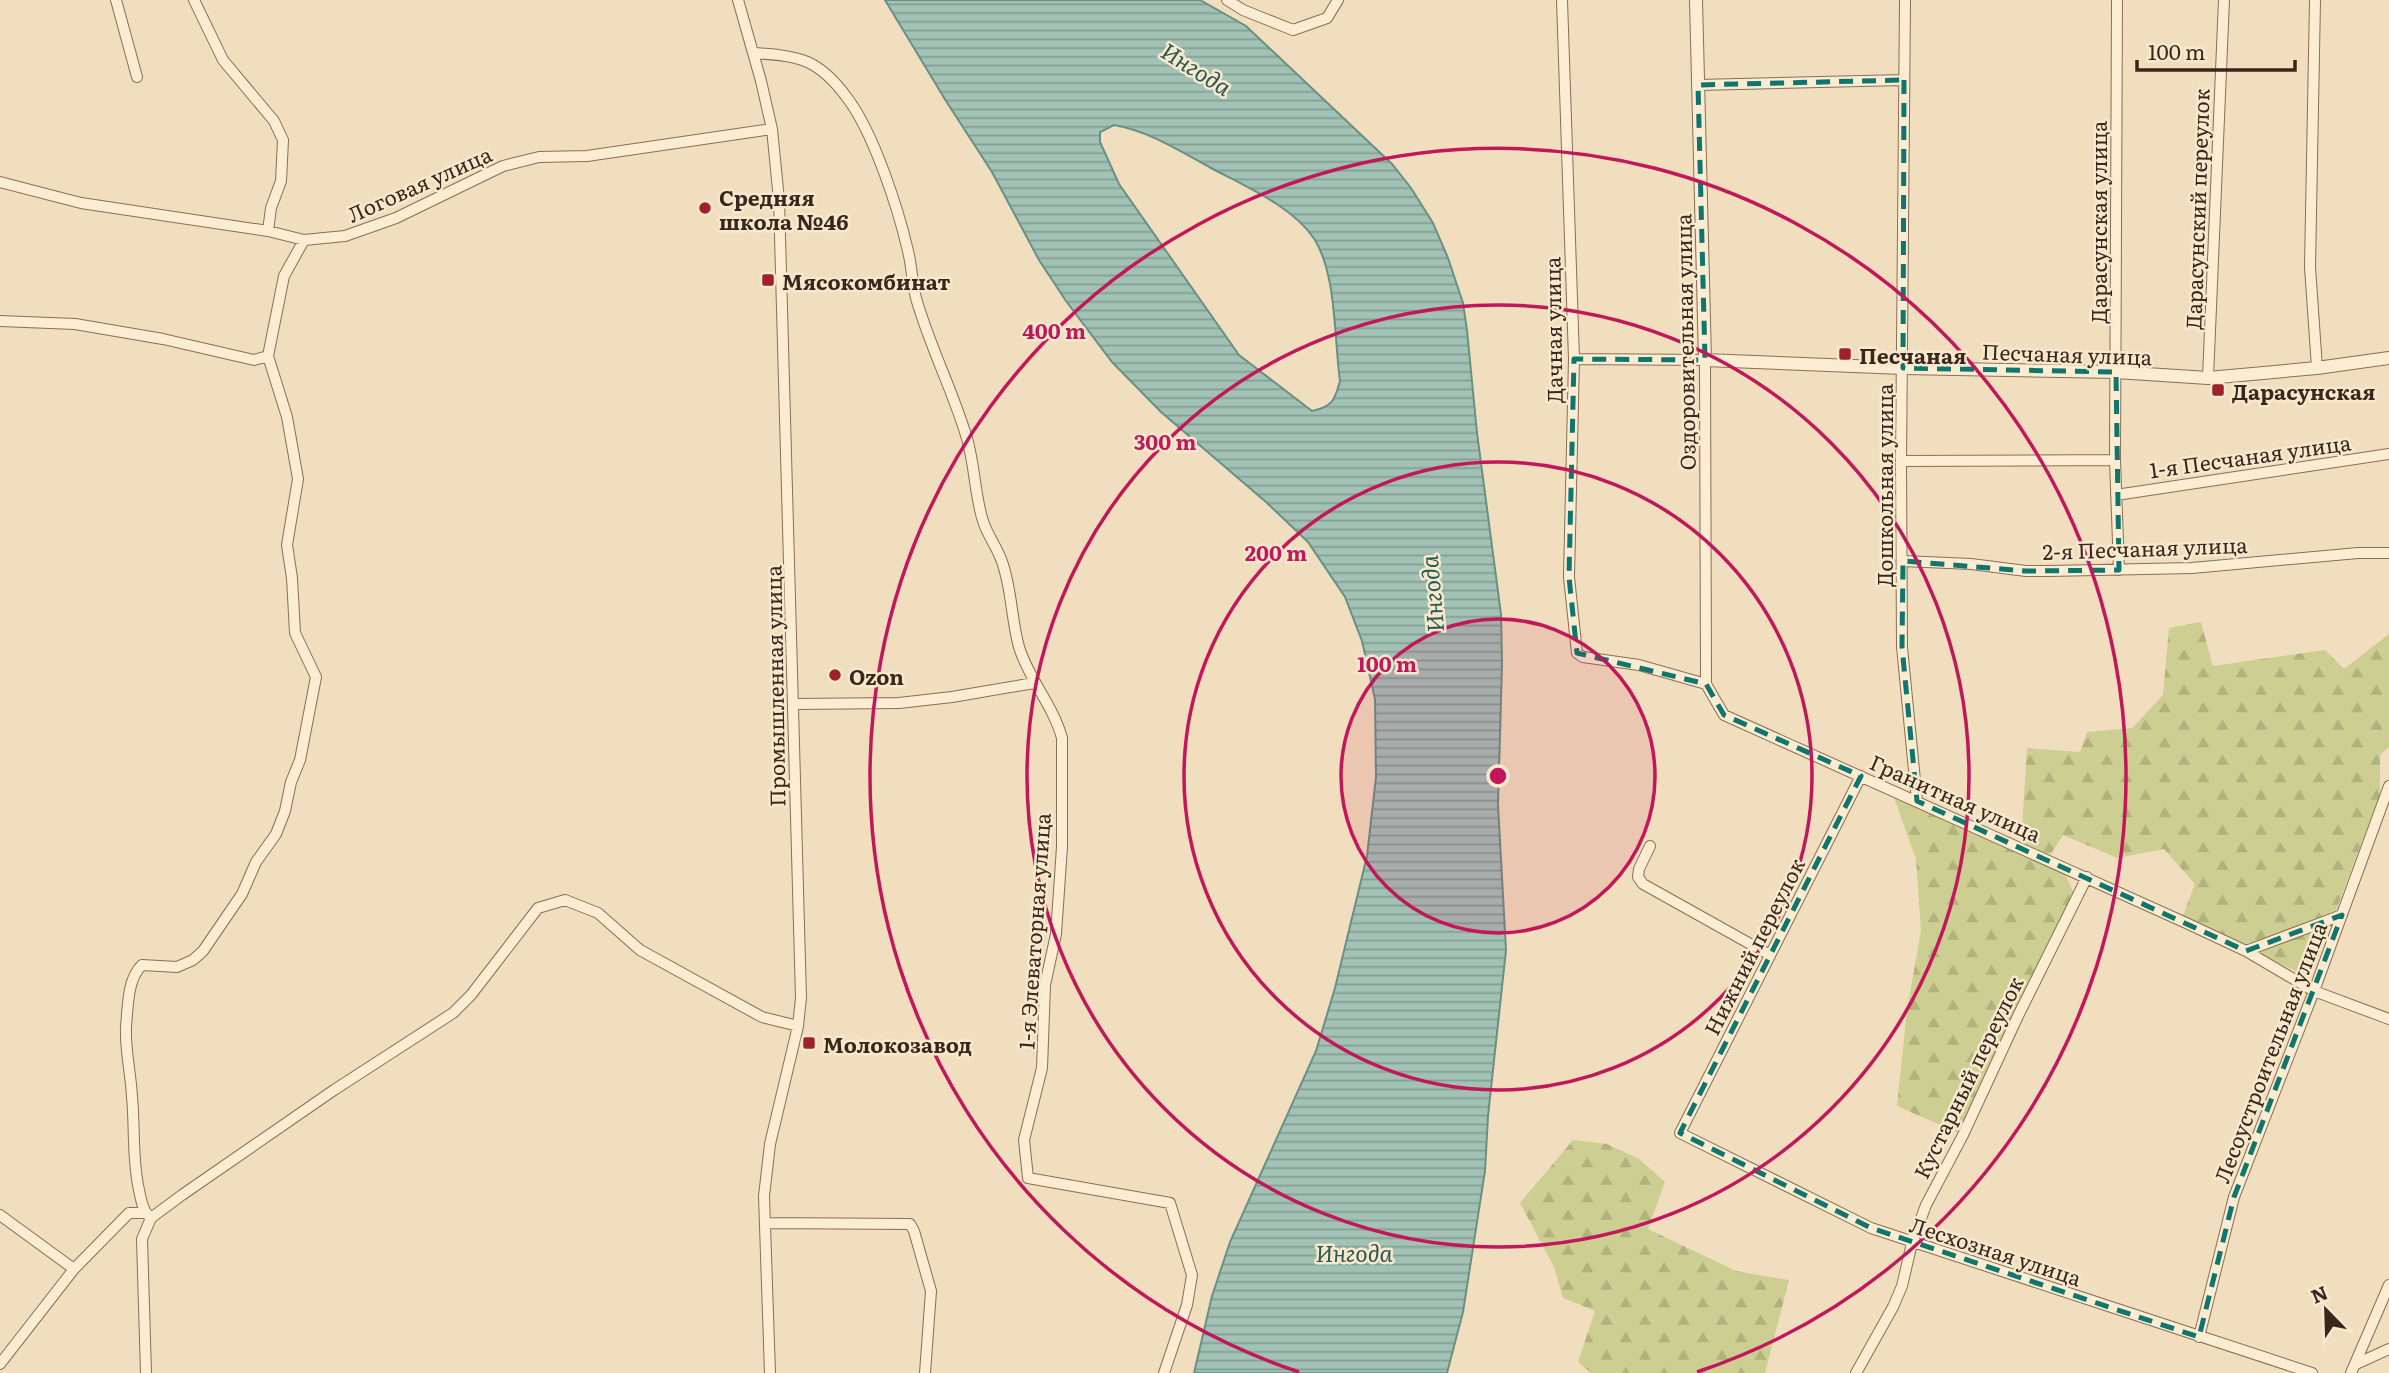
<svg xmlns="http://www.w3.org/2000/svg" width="2389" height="1373" font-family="Literata,serif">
	<defs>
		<pattern id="forest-firs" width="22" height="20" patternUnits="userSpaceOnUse" patternTransform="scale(1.75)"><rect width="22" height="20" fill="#cdcf92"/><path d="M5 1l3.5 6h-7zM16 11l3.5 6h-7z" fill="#b1b27d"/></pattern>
		<pattern id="water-rules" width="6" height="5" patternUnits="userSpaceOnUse" patternTransform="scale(1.75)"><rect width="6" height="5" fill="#a2c2b6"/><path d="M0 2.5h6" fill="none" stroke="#859e93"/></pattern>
	</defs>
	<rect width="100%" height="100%" fill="#f1debe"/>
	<!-- forest -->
	<path fill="url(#forest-firs)" d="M2201 622 2213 666 2325 650 2344 669 2389 634V747L2380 755V794L2315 966 2302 974 2182 918 2195 884 2164 849 2117 858 2063 835 2049 857 2021 845 2027 748 2080 752 2087 732 2132 728 2163 695 2169 628Z
		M1891 789 2062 867 2076 898 1963 1135 1897 1106 1907 1010 1921 931 1916 859Z
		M1573 1140 1607 1144 1639 1159 1665 1182 1648 1229 1736 1271 1789 1280 1765 1373H1591L1578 1362 1595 1311 1563 1298 1554 1267 1520 1203Z"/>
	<!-- water -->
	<path fill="url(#water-rules)" stroke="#699084" stroke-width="2" fill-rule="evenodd" d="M885 0H1200L1246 26 1392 164 1411 188 1433 223 1448 258 1463 303 1467 330 1477 433 1501 614 1502 664 1498 805 1506 950 1488 1116 1485 1171 1463 1312 1447 1373H1194L1212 1296 1230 1242 1316 1051 1335 988 1367 856 1376 777 1375 699 1362 641 1345 597 1308 542 1266 502 1161 412 1112 362 1066 301 1039 260 992 172 946 101ZM1114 125C1149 131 1180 151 1211 168 1245 186 1294 207 1315 240 1337 277 1334 339 1340 381 1335 400 1332 407 1312 411L1239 355 1119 184 1100 142V132Z"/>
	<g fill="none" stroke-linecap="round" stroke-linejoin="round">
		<!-- minor casing -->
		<g stroke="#8a6e56" stroke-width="12">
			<path id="minor" d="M116 0 137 77
				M194 0 223 60 274 121 283 140 281 181 271 208 268 231
				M738 0 761 81 772 129 779 200 801 998 798 1026 770 1144 764 1196 770 1373
				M1227 0 1243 10 1293 30 1327 18 1338 0
				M1562 0 1574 359 1569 577 1577 653 1583 657 1639 665 1706 684 1724 715 2184 922 2246 951 2314 991 2389 1019
				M1905 0 1901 461 1902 647 1917 801
				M2117 0 2115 460 2119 570
				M2315 0 2310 267 2317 368
				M753 53C801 56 819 59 848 99 874 134 898 208 908 251 912 267 912 283 916 298 929 344 951 387 965 432 975 461 974 493 983 521 987 534 996 546 1001 559 1012 587 1011 619 1019 647 1029 680 1053 705 1062 738V847L1056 934 1045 985 1042 1068 1024 1140 1028 1178 1170 1203 1192 1275 1187 1305 1164 1373
				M1698 85 1904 80
				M0 182 81 203 268 231 304 240 345 236 396 218 503 166 539 157 587 156 772 129
				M0 321 75 324 163 339 254 360 268 356 284 276 304 240
				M1574 359 1705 360 1706 684
				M2208 378 2224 0
				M1901 461 2115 460
				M2116 495 2389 454
				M1903 561 1971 564 2026 571H2049L2192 568 2358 553H2389
				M794 704 899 703 952 697 1034 683
				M1861 776 1680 1133 1871 1228 2312 1373
				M1650 846 1639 869 1638 877 1643 884 1770 955
				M2246 951 2342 915
				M0 1215 74 1269
				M151 1218C143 1212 141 1200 139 1190 132 1160 135 1127 132 1097 131 1074 125 1051 126 1027 128 1008 127 979 142 965L177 967 193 960 203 951 242 894 256 862 276 834 285 811 291 782 300 760 316 677 295 633 292 578 287 545 298 479 287 417 268 356
				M765 1223 910 1224 914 1231 931 1291 925 1373
				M2199 1337 2234 1197 2314 991 2389 786
				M0 1364 74 1269 129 1213H145
				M2356 1364 2389 1349
				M146 1373 142 1239 151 1218 182 1195 334 1090 453 1013 471 995 538 908 565 900 598 913 640 950 762 1017 798 1026
				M1856 1373 1893 1307 1902 1286 1912 1243 1926 1205 1963 1135 2018 1016 2087 877
				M2351 1373 2389 1285"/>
		</g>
		<!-- tertiary casing -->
		<g stroke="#8a6e56" stroke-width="14">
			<path id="tertiary" d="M1696 0 1705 360 1903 368 2116 372 2208 378 2317 368 2389 358"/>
		</g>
		<!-- minor -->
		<use href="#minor" stroke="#fbecd2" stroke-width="10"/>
		<!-- tertiary -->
		<use href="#tertiary" stroke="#fbecd2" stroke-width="12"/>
	</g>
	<!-- marked area -->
	<path fill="none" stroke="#0f766e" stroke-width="5" stroke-dasharray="14 9" stroke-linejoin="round" d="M1904 80 1903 368 2116 372 2119 570 2026 571 1903 561 1902 647 1917 801 2246 951 2342 915 2234 1197 2199 1337 1871 1228 1680 1133 1861 776 1724 715 1706 684 1577 653 1569 577 1574 359 1705 360 1698 85Z"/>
	<!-- distance rings -->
	<circle cx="1498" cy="776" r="157" fill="#c2185b" fill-opacity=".12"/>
	<g fill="none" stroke="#c2185b" stroke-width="3.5">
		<circle cx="1498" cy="776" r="157"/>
		<circle cx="1498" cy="776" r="314"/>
		<circle cx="1498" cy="776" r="471"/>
		<path d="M1299 1372A628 628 0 1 1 1697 1372"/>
	</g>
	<!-- markers -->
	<g fill="#9e212b" stroke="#f8e9ce" stroke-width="2.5">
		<circle cx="705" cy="208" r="7"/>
		<rect x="761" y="273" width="14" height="14" rx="3.5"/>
		<rect x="1838" y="347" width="14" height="14" rx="3.5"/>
		<rect x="2211" y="383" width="14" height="14" rx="3.5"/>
		<circle cx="835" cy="675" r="7"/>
		<rect x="802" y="1036" width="14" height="14" rx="3.5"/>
	</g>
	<g text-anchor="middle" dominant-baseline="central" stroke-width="5" stroke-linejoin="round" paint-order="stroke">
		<!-- street labels -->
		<g font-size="21" fill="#39271b" stroke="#f8e9ce">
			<text transform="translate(419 183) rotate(-24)">Логовая улица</text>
			<text transform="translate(2196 209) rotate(-88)">Дарасунский переулок</text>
			<text transform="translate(2097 222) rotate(-90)">Дарасунская улица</text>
			<text transform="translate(1552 330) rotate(-91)">Дачная улица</text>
			<text transform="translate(1684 342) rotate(-91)">Оздоровительная улица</text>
			<text transform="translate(2067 353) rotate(2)">Песчаная улица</text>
			<text transform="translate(2250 455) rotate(-8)">1-я Песчаная улица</text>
			<text transform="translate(1883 485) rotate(-90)">Дошкольная улица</text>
			<text transform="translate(2145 547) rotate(-2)">2-я Песчаная улица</text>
			<text transform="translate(774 686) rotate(-91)">Промышленная улица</text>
			<text transform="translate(1956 797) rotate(24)">Гранитная улица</text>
			<text transform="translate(1033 931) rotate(-86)">1-я Элеваторная улица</text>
			<text transform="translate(1753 946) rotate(-63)">Нижний переулок</text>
			<text transform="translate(2269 1052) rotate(-69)">Лесоустроительная улица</text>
			<text transform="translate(1967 1077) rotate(-64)">Кустарный переулок</text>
			<text transform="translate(1996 1250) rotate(18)">Лесхозная улица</text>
		</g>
		<!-- poi labels -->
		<g font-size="21" font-weight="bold" fill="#39271b" stroke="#f8e9ce" text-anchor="start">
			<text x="719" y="196">Средняя<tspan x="719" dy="24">школа №46</tspan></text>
			<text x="782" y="280">Мясокомбинат</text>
			<text x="1859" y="354">Песчаная</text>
			<text x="2232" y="390">Дарасунская</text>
			<text x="849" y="675">Ozon</text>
			<text x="823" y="1043">Молокозавод</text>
		</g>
		<!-- water labels -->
		<g font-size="23" font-style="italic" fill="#295a53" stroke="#f8e9ce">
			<text transform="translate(1197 68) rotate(32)">Ингода</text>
			<text transform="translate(1431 594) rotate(-95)">Ингода</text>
			<text x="1354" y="1252">Ингода</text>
		</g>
	</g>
	<circle cx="1498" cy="776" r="10" fill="#c2185b" stroke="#f8e9ce" stroke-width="3.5"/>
	<g font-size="21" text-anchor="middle" font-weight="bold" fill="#c2185b" stroke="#f8e9ce" stroke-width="5" stroke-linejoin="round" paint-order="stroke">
		<text x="1054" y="339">400 m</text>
		<text x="1165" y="450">300 m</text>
		<text x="1276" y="561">200 m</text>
		<text x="1387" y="672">100 m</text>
	</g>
	<!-- north arrow -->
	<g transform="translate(2326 1310) rotate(337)" stroke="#f8e9ce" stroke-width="5" paint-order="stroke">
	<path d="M0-5L12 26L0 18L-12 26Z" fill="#39271b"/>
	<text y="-10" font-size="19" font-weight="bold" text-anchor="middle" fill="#39271b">N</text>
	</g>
	<!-- scale -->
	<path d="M2137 60v10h158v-10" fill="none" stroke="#39271b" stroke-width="3.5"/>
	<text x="2148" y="60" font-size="21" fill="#39271b" stroke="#f8e9ce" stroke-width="5" paint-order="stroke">100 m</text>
</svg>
